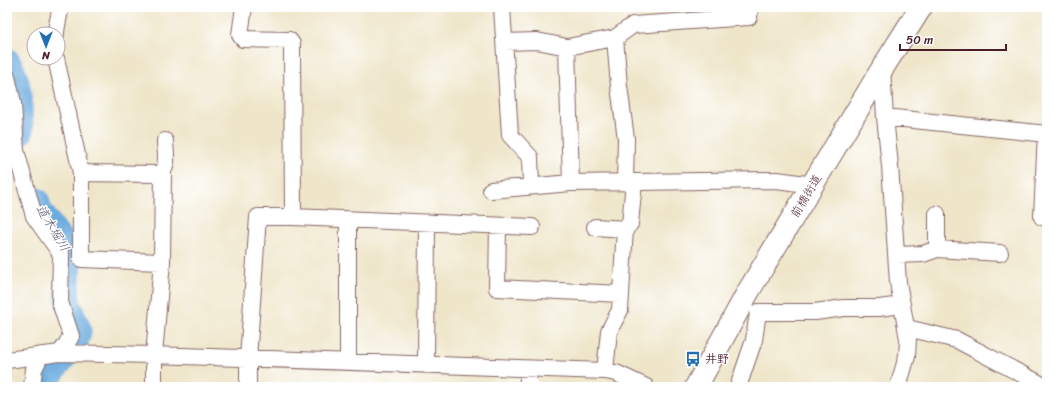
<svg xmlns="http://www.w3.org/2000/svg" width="1054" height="394" font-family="Sriracha,'Klee One',sans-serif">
	<rect width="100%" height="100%" fill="#fff"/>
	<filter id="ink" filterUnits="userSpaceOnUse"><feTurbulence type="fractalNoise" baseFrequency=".025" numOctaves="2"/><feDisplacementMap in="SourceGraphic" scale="8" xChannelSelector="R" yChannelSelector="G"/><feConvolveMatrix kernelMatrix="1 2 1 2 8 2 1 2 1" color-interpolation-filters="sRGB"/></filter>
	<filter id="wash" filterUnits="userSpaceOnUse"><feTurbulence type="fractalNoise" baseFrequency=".012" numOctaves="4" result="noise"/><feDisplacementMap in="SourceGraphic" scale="16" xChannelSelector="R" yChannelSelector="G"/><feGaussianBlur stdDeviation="0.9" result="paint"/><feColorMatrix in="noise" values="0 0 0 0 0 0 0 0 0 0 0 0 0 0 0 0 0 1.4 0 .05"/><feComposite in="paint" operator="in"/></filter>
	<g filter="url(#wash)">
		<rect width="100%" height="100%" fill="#efe6ca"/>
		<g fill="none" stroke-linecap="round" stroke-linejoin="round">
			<!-- river -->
			<path stroke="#6cabdf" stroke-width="25" d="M7 60C22 81 20 107 21 132
				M37 200 40 211 70 252 67 294 69 306 79 329V333L76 342 53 372 44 387"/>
		</g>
	</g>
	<g filter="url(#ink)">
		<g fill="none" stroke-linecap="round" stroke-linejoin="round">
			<!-- minor casing -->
			<g stroke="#846563" stroke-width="18">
				<path id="minor" d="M244 7 240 35 243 39 289 40 292 44 293 217
					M502 7 510 135 530 157 531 185
					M56 34C56 25 60 16 60 7
					M615 38 619 86 626 139 625 182
					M504 42 537 41 567 47 615 38 633 25 749 17 750 7
					M567 47 571 183
					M56 58 57 63 81 173V259L162 262
					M882 69 885 117 890 166 898 282 908 339 907 356 898 387
					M7 77 13 103 16 151 34 216 61 254 60 302 71 336 66 345 60 353 7 360
					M885 117 1047 134
					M81 173 159 174C170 168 165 151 165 141
					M491 190 571 183 777 180 813 185
					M937 214V249
					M1042 217 1046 134
					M498 226 497 288 621 294
					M595 227 625 229 620 310 609 331 605 371
					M625 229 630 224 634 182
					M897 255 923 254 937 249 1000 253
					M907 328 957 340 1046 387
					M60 353 154 355 605 371 616 373 646 387
					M348 362V220
					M426 365 427 223
					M32 387 34 369 41 355
					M154 387V355L162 262 163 171
					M248 387V359L258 217H293L532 227
					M528 387V369
					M738 387 754 340 758 312H815L844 308H879L894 306 901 303"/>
			</g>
			<!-- primary casing -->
			<g stroke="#846563" stroke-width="24">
				<path id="primary" d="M696 387 748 292 882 69 921 7"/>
			</g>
			<!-- minor -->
			<use href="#minor" stroke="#fff" stroke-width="16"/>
			<!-- primary -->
			<use href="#primary" stroke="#fff" stroke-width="22"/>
		</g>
	</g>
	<!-- icons -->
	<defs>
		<g id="bus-bare" transform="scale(1.2)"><path d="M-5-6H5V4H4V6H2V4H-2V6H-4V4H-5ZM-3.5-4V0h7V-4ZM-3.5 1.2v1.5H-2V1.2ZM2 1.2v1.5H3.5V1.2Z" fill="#1f6fb2" stroke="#fff" stroke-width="2.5" paint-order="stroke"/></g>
	</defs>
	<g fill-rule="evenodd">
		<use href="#bus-bare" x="693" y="359"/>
	</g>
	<g text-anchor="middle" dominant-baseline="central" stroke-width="3" stroke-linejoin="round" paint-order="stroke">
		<!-- street labels -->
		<g font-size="12" fill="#4a1f2b" stroke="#fff">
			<text transform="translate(806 196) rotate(-59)">前橋街道</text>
		</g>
		<!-- poi labels -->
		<g font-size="12" font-weight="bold" fill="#4a1f2b" stroke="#fff" text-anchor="start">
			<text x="705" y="359">井野</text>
		</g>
		<!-- water labels -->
		<g font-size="13" font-style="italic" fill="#585773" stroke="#fff">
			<text transform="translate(53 228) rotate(59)">道木堀川</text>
		</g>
	</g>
	<!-- margin -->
	<rect width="1054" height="394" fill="none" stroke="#fff" stroke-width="24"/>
	<!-- north arrow -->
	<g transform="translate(46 46) rotate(180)"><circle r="19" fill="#ffffff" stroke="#b7a5aa"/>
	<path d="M0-3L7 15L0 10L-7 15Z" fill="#1f6fb2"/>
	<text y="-6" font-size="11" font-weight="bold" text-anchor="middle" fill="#4a1f2b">N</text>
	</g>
	<!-- scale -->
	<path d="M900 44v6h106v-6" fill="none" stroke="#4a1f2b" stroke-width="2"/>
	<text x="906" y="44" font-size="12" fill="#4a1f2b" stroke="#ffffff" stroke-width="3" paint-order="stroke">50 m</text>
</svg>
